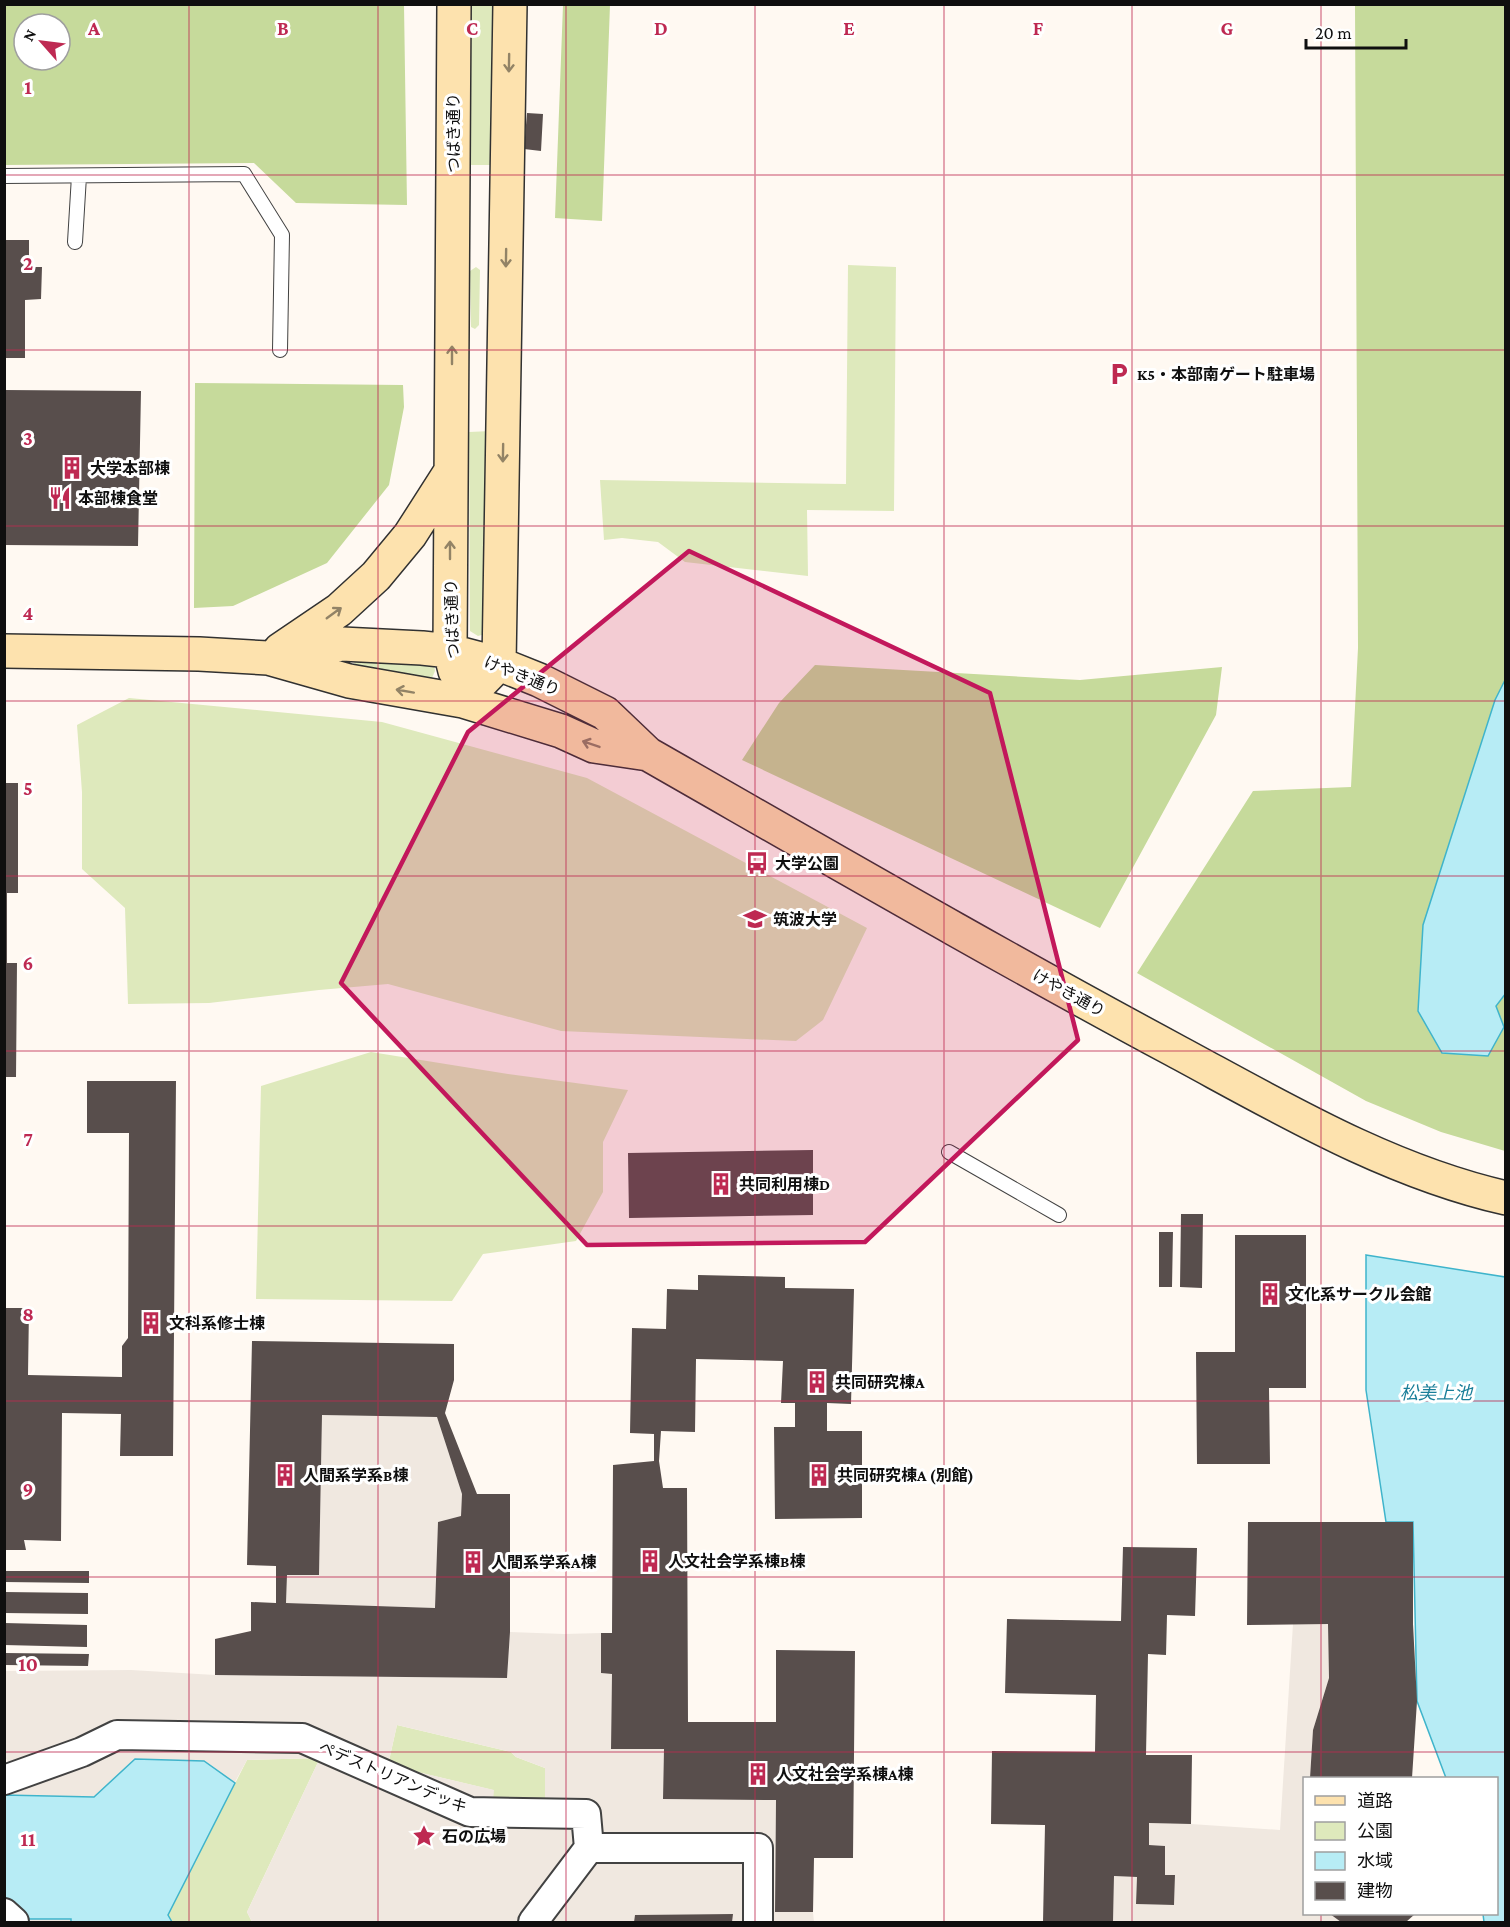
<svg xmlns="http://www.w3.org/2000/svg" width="1510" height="1927" font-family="'Crimson Pro','Noto Sans JP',serif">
	<rect width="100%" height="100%" fill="#fff9f2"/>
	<!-- green -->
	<path fill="#dee9bc" d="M471 5H492L491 165H470Z
		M848 265 896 267 894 511 807 510 808 576 685 562 658 542 622 538 604 540 600 480 846 484Z
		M476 267 480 270 479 325 475 329 471 327 470 271Z
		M491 431 485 634 478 636 470 631 469 432Z
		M358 658 434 664 435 671 432 678 424 680 355 667 354 661Z
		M129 698 382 722 587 778 867 928 823 1020 796 1041 561 1031 388 984 319 990 209 1003 128 1004 125 908 82 869V792L77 725Z
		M371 1052 508 1074 628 1090 603 1142V1192L576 1241 483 1254 452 1301 256 1299 261 1086Z
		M397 1725 511 1752 516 1757 545 1768V1804L493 1802V1790L388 1765Z
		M320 1758 247 1912 252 1922H172L168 1915 247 1760Z"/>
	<!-- forest -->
	<path fill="#c6da9b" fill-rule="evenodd" d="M4 5H404L407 205 296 203 254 163 5 165ZM24 24H60V60H24Z
		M563 5H610L602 221 555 218Z
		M1355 5H1505V680L1495 700 1496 1006 1505 993V1151L1441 1132 1366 1101 1137 973 1253 791 1351 787 1358 648Z
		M195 383 403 385 404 407 389 485 327 563 233 606 194 608Z
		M815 665 1080 680 1222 667 1216 715 1100 928 742 760 779 703Z"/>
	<!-- plaza -->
	<path fill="#f0e8e0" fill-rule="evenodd" d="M322 1415 437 1417 462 1494 461 1516 438 1522 435 1608 286 1603 287 1575H319Z
		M1293 1624H1328L1329 1678 1313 1730 1310 1778H1304L1303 1891 1304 1914H1330L1341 1922H1113L1114 1876 1137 1877 1136 1904 1174 1905 1175 1875H1165V1846L1149 1845V1823L1191 1824 1280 1830Z
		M510 1632 564 1634 601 1633V1673L612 1674 611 1749H664L663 1799 776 1800 775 1912H813L814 1922H732V1914L635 1915 634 1922H252L247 1912 320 1758 247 1760 235 1782 135 1759 94 1797 5 1795V1766L10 1763 5 1758V1671L131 1670 215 1675 507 1678ZM397 1725 511 1752 516 1757 545 1768V1804L493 1802 494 1790 388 1765Z
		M4 1897 27 1919H71V1922H5Z"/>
	<!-- water -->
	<path fill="#b7ecf5" stroke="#3fb4cb" stroke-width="1.5" d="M1505 680 1506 993 1496 1006 1504 1027 1488 1056 1442 1053 1418 1011 1423 925 1495 700Z
		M1366 1255 1505 1277V1922H1484L1483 1914H1496V1778H1446L1417 1701 1413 1522H1386L1366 1390Z
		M135 1759 204 1761 235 1783 168 1915 172 1922H71V1919H27L5 1897 4 1795 94 1797Z"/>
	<!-- building -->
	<path fill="#584e4c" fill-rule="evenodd" d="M527 113 543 114 541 151 524 149Z
		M4 240H29V267H42L41 299 25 300V358H4Z
		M4 390 141 391 138 546 4 545Z
		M4 783H18V893H7V963H17L16 1077H4Z
		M87 1081H176L173 1456H120L121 1414 62 1413 61 1541 24 1540 26 1550H4V1308H29L28 1375 122 1377V1346L128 1338 129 1133H87Z
		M813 1150V1215L629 1218 628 1153Z
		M1181 1214H1203L1202 1288 1180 1287Z
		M1159 1232H1173L1172 1287H1159Z
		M1235 1235H1306V1388H1269L1270 1464H1197L1196 1352H1235Z
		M698 1275 785 1277V1288L854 1289 851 1404 827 1403V1431H862V1518L775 1519 774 1427H795V1403H781L783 1361 696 1359 695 1432 661 1431 659 1461 663 1488H687L688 1722H776V1650L855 1651 853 1858H814L813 1912H775L776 1800 663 1799 664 1749H611L612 1674 601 1673V1633H612L613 1465 654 1461V1434L630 1433 632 1328 666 1329 667 1289 698 1290Z
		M252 1341 454 1344V1380L445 1413 477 1494H510V1632L507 1678 215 1675V1639L251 1631V1602L276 1603V1566L247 1565ZM322 1415 437 1417 462 1494 461 1516 438 1522 435 1608 286 1603 287 1575H319Z
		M1248 1522H1413V1624L1417 1701 1412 1778H1310L1313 1730 1329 1678 1328 1624 1247 1625Z
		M1123 1547 1197 1548 1195 1616 1167 1615 1166 1655 1148 1654 1146 1755H1192L1191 1824 1149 1823V1845L1165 1846V1875H1175L1174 1905 1136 1904 1137 1877 1114 1876 1113 1922H1043L1045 1825 991 1824 992 1751 1095 1752 1096 1695 1005 1693 1007 1619 1121 1621Z
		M4 1571H89V1583L4 1582Z
		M4 1592 88 1593V1614L4 1613Z
		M4 1623 87 1625V1647L4 1645Z
		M5 1653 89 1654 88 1666 5 1665Z
		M733 1914 732 1922H634L635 1915Z
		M1330 1914H1415L1406 1922H1341Z"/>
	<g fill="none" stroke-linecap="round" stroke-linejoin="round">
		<!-- lane casing -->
		<g stroke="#424242" stroke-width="16">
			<path id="lane" d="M4 176 244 174 282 235 280 350
				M75 242 79 176
				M949 1152 1059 1215"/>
		</g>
		<!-- street casing -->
		<g stroke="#424242" stroke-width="32">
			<path id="street" d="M4 1780 82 1752 117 1735 302 1738 470 1812 586 1814 589 1848H758V1922
				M4 1913 14 1922
				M533 1922 589 1848"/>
		</g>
		<!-- secondary casing -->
		<g stroke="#313131" stroke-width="36">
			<path id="secondary" d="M454 4 450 651 455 671
				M280 650 339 610 376 576 410 535 451 471
				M4 651 199 654 268 658 349 681 463 701 561 731 594 746 648 754
				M268 658 342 644 422 648 450 651 499 664 539 680 605 713 648 754C823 854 997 955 1174 1050 1280 1107 1387 1171 1506 1198
				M463 701 499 664 510 4"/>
		</g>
		<!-- lane -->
		<use href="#lane" stroke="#fff" stroke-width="14"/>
		<!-- street -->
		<use href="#street" stroke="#fff" stroke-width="28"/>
		<!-- secondary -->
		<use href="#secondary" stroke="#fde2ae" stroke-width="33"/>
	</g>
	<!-- one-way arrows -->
	<defs><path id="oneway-shaft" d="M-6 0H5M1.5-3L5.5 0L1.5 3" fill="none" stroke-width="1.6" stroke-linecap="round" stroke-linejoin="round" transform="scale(1.5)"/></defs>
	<g stroke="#928366">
		<use href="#oneway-shaft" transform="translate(509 63) rotate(91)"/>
		<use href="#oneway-shaft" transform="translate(506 258) rotate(91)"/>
		<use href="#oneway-shaft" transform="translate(452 355) rotate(-90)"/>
		<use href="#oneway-shaft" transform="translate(503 453) rotate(91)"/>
		<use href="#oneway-shaft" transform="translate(450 550) rotate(-90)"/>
		<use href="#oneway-shaft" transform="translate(334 613) rotate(-36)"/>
		<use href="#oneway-shaft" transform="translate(405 691) rotate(-170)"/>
		<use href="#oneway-shaft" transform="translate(591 744) rotate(-161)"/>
	</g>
	<!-- marked area -->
	<path fill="#c2185b" fill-opacity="0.2" stroke="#c2185b" stroke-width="4.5" stroke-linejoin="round" d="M689 551 990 693 1078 1040 865 1242 587 1245 341 983 468 732Z"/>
	<!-- grid -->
	<path fill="none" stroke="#be2952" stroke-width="1.5" stroke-opacity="0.55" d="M189 4V1922M378 4V1922M566 4V1922M755 4V1922M944 4V1922M1132 4V1922M1321 4V1778M4 175H1506M4 350H1506M4 526H1506M4 701H1506M4 876H1506M4 1051H1506M4 1226H1506M4 1401H1506M4 1577H1506M4 1752H1506M1321 1914V1922"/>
	<!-- icons -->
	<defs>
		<g id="parking-bare" transform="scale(1.8)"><path d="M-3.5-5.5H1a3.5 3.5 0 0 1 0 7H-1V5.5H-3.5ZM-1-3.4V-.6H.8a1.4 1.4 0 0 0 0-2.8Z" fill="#be2952" stroke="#fff" stroke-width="2.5" paint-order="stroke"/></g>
		<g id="building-bare" transform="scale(1.8)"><path d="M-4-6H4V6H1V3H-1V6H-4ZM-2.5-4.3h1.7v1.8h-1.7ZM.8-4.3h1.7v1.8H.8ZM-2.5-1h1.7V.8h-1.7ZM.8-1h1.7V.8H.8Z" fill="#be2952" stroke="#fff" stroke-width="2.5" paint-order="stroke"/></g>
		<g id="restaurant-bare" transform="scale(1.8)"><path d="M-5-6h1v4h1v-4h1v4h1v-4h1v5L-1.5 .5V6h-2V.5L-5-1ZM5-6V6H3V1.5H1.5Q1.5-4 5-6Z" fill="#be2952" stroke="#fff" stroke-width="2.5" paint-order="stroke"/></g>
		<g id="bus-bare" transform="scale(1.8)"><path d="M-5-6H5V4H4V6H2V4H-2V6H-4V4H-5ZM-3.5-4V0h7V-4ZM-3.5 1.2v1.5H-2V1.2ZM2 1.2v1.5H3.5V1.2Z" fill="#be2952" stroke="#fff" stroke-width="2.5" paint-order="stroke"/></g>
		<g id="university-bare" transform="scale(1.8)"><path d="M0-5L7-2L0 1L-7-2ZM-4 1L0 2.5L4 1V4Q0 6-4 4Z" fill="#be2952" stroke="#fff" stroke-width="2.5" paint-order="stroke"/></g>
		<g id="sight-bare" transform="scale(1.8)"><path d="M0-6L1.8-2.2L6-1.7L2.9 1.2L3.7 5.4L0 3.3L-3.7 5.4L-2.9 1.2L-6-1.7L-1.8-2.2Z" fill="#be2952" stroke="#fff" stroke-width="2.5" paint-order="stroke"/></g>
	</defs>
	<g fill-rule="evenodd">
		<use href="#parking-bare" x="1119" y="374"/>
		<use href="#building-bare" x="72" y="468"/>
		<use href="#restaurant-bare" x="60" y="498"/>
		<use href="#bus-bare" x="757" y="863"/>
		<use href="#university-bare" x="755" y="919"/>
		<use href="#building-bare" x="721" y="1184"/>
		<use href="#building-bare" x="1270" y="1294"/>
		<use href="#building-bare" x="151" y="1323"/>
		<use href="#building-bare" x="817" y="1382"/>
		<use href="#building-bare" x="285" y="1475"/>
		<use href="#building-bare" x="819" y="1475"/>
		<use href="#building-bare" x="650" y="1561"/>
		<use href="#building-bare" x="473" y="1562"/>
		<use href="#building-bare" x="758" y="1774"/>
		<use href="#sight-bare" x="424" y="1836"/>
	</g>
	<g text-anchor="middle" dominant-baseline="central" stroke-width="6" stroke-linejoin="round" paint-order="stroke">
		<!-- street labels -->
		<g font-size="16" fill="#0f0f0f" stroke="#fff">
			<text transform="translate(453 133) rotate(-90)">つばき通り</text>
			<text transform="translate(452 619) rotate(-92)">つばき通り</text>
			<text transform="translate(522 676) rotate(22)">けやき通り</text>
			<text transform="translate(1069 993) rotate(29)">けやき通り</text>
			<text transform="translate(393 1777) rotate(23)">ペデストリアンデッキ</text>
		</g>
		<!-- poi labels -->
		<g font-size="16" font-weight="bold" fill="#0f0f0f" stroke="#fff" text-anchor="start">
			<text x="1137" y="374">K5・本部南ゲート駐車場</text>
			<text x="90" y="468">大学本部棟</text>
			<text x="78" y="498">本部棟食堂</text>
			<text x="775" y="863">大学公園</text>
			<text x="773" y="919">筑波大学</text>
			<text x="739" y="1184">共同利用棟D</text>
			<text x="1288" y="1294">文化系サークル会館</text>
			<text x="169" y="1323">文科系修士棟</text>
			<text x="835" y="1382">共同研究棟A</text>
			<text x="303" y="1475">人間系学系B棟</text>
			<text x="837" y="1475">共同研究棟A (別館)</text>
			<text x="668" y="1561">人文社会学系棟B棟</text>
			<text x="491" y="1562">人間系学系A棟</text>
			<text x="776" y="1774">人文社会学系棟A棟</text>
			<text x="442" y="1836">石の広場</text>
		</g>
		<!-- water labels -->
		<g font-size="18" font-style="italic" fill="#197e99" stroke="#fff">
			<text x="1436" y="1393">松美上池</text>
		</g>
	</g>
	<g font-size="20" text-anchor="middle" font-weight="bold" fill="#be2952" stroke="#fff" stroke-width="6" stroke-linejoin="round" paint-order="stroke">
		<text x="94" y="35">A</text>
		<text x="283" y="35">B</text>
		<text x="472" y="35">C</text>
		<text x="661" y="35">D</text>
		<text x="849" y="35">E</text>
		<text x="1038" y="35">F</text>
		<text x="1227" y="35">G</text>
		<text x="28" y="94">1</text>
		<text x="28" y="270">2</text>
		<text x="28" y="445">3</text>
		<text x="28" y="620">4</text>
		<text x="28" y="795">5</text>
		<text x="28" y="970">6</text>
		<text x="28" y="1146">7</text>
		<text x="28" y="1321">8</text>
		<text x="28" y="1496">9</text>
		<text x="28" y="1671">10</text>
		<text x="28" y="1846">11</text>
	</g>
	<!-- border -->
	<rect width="1510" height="1927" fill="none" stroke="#0f0f0f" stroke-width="12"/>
	<!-- legend -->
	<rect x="1303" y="1777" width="195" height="138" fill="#ffffff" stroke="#9f9f9f" stroke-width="1.5"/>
	<rect x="1315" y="1796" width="30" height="9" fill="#fde2ae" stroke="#9f9f9f" stroke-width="1.5"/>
	<text x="1357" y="1807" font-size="18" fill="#0f0f0f">道路</text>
	<rect x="1315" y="1822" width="30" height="18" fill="#dee9bc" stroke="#9f9f9f" stroke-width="1.5"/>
	<text x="1357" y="1837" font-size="18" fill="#0f0f0f">公園</text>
	<rect x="1315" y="1852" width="30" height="18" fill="#b7ecf5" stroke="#9f9f9f" stroke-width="1.5"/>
	<text x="1357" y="1867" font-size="18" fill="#0f0f0f">水域</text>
	<rect x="1315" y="1882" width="30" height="18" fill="#584e4c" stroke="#9f9f9f" stroke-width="1.5"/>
	<text x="1357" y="1897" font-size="18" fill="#0f0f0f">建物</text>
	<!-- north arrow -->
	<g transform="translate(42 42) rotate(298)"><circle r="28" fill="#ffffff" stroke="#9f9f9f" stroke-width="1.5"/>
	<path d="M0-4.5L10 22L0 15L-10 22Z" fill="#be2952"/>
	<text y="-9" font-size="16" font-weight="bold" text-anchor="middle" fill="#0f0f0f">N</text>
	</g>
	<!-- scale -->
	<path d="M1306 39v9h100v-9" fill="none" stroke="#0f0f0f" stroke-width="3"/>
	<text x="1315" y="39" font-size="18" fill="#0f0f0f" stroke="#ffffff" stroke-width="4.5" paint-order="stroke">20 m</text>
</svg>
